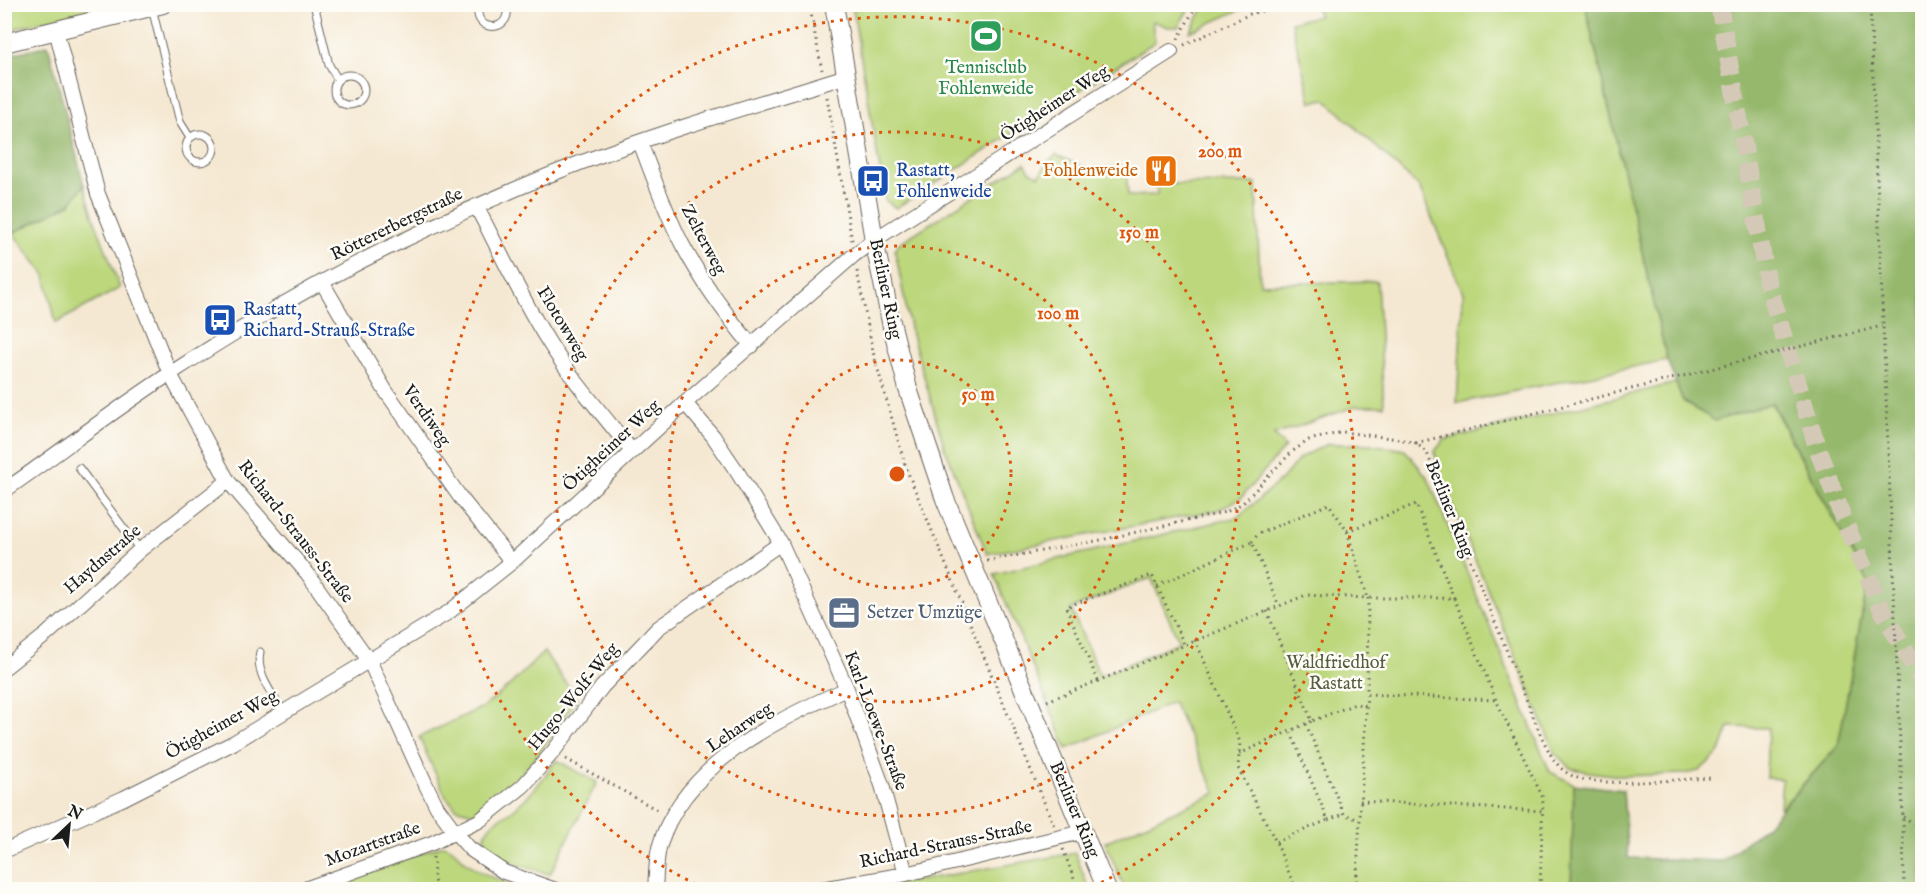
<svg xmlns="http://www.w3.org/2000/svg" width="1927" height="894" font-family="'IM FELL English',serif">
	<rect width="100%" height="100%" fill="#fdfcf7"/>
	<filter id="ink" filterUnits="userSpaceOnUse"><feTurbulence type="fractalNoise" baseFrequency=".0167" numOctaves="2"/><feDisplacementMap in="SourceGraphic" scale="12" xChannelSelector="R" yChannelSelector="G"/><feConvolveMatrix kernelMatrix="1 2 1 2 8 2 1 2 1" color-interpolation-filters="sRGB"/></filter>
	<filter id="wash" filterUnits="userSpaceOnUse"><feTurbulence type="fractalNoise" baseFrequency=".008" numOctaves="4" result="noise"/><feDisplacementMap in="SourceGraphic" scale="24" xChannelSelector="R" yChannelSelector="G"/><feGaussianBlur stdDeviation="1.35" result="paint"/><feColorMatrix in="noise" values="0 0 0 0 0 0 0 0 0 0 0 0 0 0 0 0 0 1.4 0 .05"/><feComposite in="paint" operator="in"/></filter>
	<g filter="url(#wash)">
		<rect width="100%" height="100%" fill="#f5e8d2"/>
		<!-- green -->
		<path fill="#bcd77c" stroke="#6c7a4c" stroke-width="1.5" fill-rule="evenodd" d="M5 4H108V5L5 31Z
			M852 5V4L1191 5 1178 27H1168L1152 21 1155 42 896 208 885 200Z
			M1205 5 1248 4 1249 6 1190 32Z
			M1315 5H1585L1667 360 1457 403 1463 293 1419 187 1325 99 1311 102 1291 22 1319 16Z
			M1056 155 1090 169 1126 166 1128 196 1157 195V184L1256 183 1260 284 1377 281 1384 406H1356L1274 435 1285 447 1241 498 1218 510 987 554 944 446 910 328 895 251 898 244 1025 163 1030 171 1039 176 1047 163Z
			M84 185 94 218 120 288 56 323 45 275 13 233 70 204Z
			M1676 383 1683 401 1715 420 1771 403 1868 582 1838 746 1780 809 1782 779 1766 778 1768 728 1729 727 1720 752 1699 771 1683 774 1621 776 1589 772 1570 768 1555 753 1437 467 1435 451 1444 440Z
			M1328 444H1370L1405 450 1428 478 1550 772 1574 784 1571 889H1125L1105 842 1216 793 1173 702 1067 749 994 574 1238 517 1282 479 1301 457ZM1151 578 1179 642 1100 676 1071 609Z
			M544 652 577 699 534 760 516 780 473 813 456 808 446 797 419 737 485 706 509 686Z
			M556 760 597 782 550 874C532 869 464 855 491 825 497 819 507 815 514 809 531 795 544 778 556 760Z
			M443 845C453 846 458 856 466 862 482 875 504 882 524 889L321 890Z
			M1075 853 1089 889H869Z"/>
		<!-- forest -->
		<path fill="#95b86c" stroke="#586a44" stroke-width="1.5" d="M1585 5H1922V889H1571L1574 784 1623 790 1628 858 1722 861 1765 827 1838 746 1868 582 1772 403 1715 421 1683 401 1667 360Z
			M48 45 84 185 70 204 13 233 5 234V56Z"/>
	</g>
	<g filter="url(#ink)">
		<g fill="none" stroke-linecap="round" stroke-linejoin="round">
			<!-- secondary-tunnel -->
			<path stroke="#d4c9b7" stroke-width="18" stroke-dasharray="18 9" stroke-linecap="butt" d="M1719 4 1767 281 1817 447 1843 518 1881 608 1922 681"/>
			<!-- lane casing -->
			<g stroke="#68635c" stroke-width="9">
				<path id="lane" d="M314 4 329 65 338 80
					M479 4C470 34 515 34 506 4
					M152 8 180 122 190 138
					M334 90a15 15 0 1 1 30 0a15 15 0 1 1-30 0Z
					M186 148a14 14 0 1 1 28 0a14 14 0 1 1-28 0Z
					M79 468 140 550
					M260 652C255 674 273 695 284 713"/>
			</g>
			<!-- street casing -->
			<g stroke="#68635c" stroke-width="16">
				<path id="street" d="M56 30 98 194 170 374 228 481 307 573 370 662 426 785 437 807 456 833 470 849 504 872 556 890
					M640 142C653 176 665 211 682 244 701 280 725 314 752 346
					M476 206C500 251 521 298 548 341 572 380 603 415 632 451
					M322 282 385 390 460 497 512 562
					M685 403 713 436 738 473 781 543 847 689 882 785 906 874
					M4 491C60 452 114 410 171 373 245 325 322 279 402 241 456 215 511 190 567 168 658 133 753 105 847 76
					M4 668 47 634 140 550 228 481
					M4 851 124 798 233 743 449 612 512 562 685 403 854 255 874 240 1171 51
					M302 890 432 843 479 821 523 786 553 752 602 687 658 628 781 543
					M655 890C656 876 656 861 659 848 681 767 776 719 847 689
					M816 890 906 874 1082 832"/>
			</g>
			<!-- secondary casing -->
			<g stroke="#68635c" stroke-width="20">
				<path id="secondary" d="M834 4 874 240 891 322 908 389 945 499 1107 890
					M4 43 163 4"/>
			</g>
			<!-- path -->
			<path stroke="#68635c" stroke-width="3" stroke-dasharray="1.5 4.5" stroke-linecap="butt" d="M809 4 822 70
				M1870 4 1903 816 1904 890
				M1178 39 1197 4
				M1184 45 1252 13 1298 4
				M827 97 852 241
				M857 271 874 356 906 468 1054 826
				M1416 443 1882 326
				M1347 531 1416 504 1454 598
				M1252 542 1258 534 1329 504 1347 531 1368 598H1454L1496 700 1543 798 1540 890
				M987 561 1101 540 1226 512 1243 503 1275 469 1293 451 1309 440 1343 432 1399 439 1416 443 1427 453 1541 736C1547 747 1552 760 1561 768 1567 774 1577 779 1586 780 1624 786 1674 779 1713 778
				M1157 586 1252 542 1279 606
				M1267 611 1312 721 1355 704 1366 706
				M1195 640 1240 742 1238 768 1276 842 1296 890
				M1098 681 1066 607 1152 575 1184 644
				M1367 694 1496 700
				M1047 701 1098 681 1306 595 1368 598 1367 694 1356 890
				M1306 724 1344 814 1359 820
				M1239 754 1312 721
				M566 759 659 811
				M1360 801 1543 811
				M1903 817 1922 828
				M1328 820 1344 814
				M1276 842 1328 820 1290 731
				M1063 849 1078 890
				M433 857 435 890"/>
			<!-- lane -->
			<use href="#lane" stroke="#fff" stroke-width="7"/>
			<!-- street -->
			<use href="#street" stroke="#fff" stroke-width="14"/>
			<!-- secondary -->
			<use href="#secondary" stroke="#fff" stroke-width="18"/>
		</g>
	</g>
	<!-- distance rings -->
	<g fill="none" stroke="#de560d" stroke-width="3" stroke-dasharray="3 6">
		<circle cx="897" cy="474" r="114"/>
		<circle cx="897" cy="474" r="228"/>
		<circle cx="897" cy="474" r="342"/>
		<path d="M704 888A457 457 0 1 1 1090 888"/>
	</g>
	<!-- icons -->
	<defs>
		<g id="stadium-square" transform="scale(1.725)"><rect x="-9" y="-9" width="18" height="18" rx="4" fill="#2e9e5b" stroke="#fdfcf7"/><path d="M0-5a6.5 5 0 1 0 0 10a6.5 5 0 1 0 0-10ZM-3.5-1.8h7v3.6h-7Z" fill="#fff"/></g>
		<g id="restaurant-square" transform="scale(1.725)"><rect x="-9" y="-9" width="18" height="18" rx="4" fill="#e8710a" stroke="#fdfcf7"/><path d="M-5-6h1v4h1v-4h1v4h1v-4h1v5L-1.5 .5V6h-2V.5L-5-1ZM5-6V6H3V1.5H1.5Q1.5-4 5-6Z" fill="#fff"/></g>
		<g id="bus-square" transform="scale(1.725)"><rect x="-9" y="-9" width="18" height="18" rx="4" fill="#1a4fb4" stroke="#fdfcf7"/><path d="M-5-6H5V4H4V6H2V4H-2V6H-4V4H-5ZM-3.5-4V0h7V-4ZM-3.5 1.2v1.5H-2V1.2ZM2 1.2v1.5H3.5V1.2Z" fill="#fff"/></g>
		<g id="office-square" transform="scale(1.725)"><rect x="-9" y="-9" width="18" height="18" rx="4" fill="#5c6f8a" stroke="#fdfcf7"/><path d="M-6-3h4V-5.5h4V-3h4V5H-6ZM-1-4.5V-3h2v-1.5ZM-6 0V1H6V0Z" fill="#fff"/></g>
	</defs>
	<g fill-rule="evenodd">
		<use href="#stadium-square" x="986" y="36"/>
		<use href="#restaurant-square" x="1161" y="171"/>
		<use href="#bus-square" x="873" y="181"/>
		<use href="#bus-square" x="220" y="320"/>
		<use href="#office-square" x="844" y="613"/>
	</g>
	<g text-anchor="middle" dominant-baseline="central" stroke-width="5" stroke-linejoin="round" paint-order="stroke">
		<!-- leisure labels -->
		<g font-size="18" fill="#27864d" stroke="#fdfcf7">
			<text x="986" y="68">Tennisclub<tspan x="986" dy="21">Fohlenweide</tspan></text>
		</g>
		<!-- street labels -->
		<g font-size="18" fill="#1c1c1c" stroke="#fdfcf7">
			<text transform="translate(1055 104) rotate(-33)">Ötigheimer Weg</text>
			<text transform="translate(397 225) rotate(-26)">Röttererbergstraße</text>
			<text transform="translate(703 240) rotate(62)">Zelterweg</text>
			<text transform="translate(885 289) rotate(78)">Berliner Ring</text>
			<text transform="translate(562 324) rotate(59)">Flotowweg</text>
			<text transform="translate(426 416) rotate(55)">Verdiweg</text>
			<text transform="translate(612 446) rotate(-43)">Ötigheimer Weg</text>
			<text transform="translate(1449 509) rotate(68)">Berliner Ring</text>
			<text transform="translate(295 532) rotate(52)">Richard-Strauss-Straße</text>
			<text transform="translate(103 560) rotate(-41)">Haydnstraße</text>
			<text transform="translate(574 697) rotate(-51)">Hugo-Wolf-Weg</text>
			<text transform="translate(875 721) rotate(69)">Karl-Loewe-Straße</text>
			<text transform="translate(222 725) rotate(-29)">Ötigheimer Weg</text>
			<text transform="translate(740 728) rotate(-34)">Leharweg</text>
			<text transform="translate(1074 810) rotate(67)">Berliner Ring</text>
			<text transform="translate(373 845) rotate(-20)">Mozartstraße</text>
			<text transform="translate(946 845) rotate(-12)">Richard-Strauss-Straße</text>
		</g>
		<!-- transit labels -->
		<g font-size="18" fill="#164399" stroke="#fdfcf7" text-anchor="start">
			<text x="896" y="171">Rastatt,<tspan x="896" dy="21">Fohlenweide</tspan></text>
			<text x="243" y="310">Rastatt,<tspan x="243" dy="21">Richard-Strauß-Straße</tspan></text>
		</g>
		<!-- food labels -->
		<g font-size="18" fill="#c56008" stroke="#fdfcf7" text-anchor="end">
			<text x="1138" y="171">Fohlenweide</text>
		</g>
		<!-- service labels -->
		<g font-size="18" fill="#4e5e75" stroke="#fdfcf7" text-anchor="start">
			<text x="867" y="613">Setzer Umzüge</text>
		</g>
		<!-- park labels -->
		<g font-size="18" fill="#545d3e" stroke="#fdfcf7">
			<text x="1336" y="663">Waldfriedhof<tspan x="1336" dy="21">Rastatt</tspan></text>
		</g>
	</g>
	<circle cx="897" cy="474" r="9" fill="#de560d" stroke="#fdfcf7" stroke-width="3"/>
	<g font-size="18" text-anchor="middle" font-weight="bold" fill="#de560d" stroke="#fdfcf7" stroke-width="5" stroke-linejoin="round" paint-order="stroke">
		<text x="1220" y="157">200 m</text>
		<text x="1139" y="238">150 m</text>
		<text x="1058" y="319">100 m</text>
		<text x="978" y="400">50 m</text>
	</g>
	<!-- margin -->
	<rect width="1927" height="894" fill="none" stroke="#fdfcf7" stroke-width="24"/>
	<!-- north arrow -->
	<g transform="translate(69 825) rotate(26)" stroke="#fdfcf7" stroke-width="4.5" paint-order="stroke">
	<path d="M0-4.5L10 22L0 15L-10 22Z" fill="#1c1c1c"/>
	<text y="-9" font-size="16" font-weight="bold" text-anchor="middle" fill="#1c1c1c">N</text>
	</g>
</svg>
